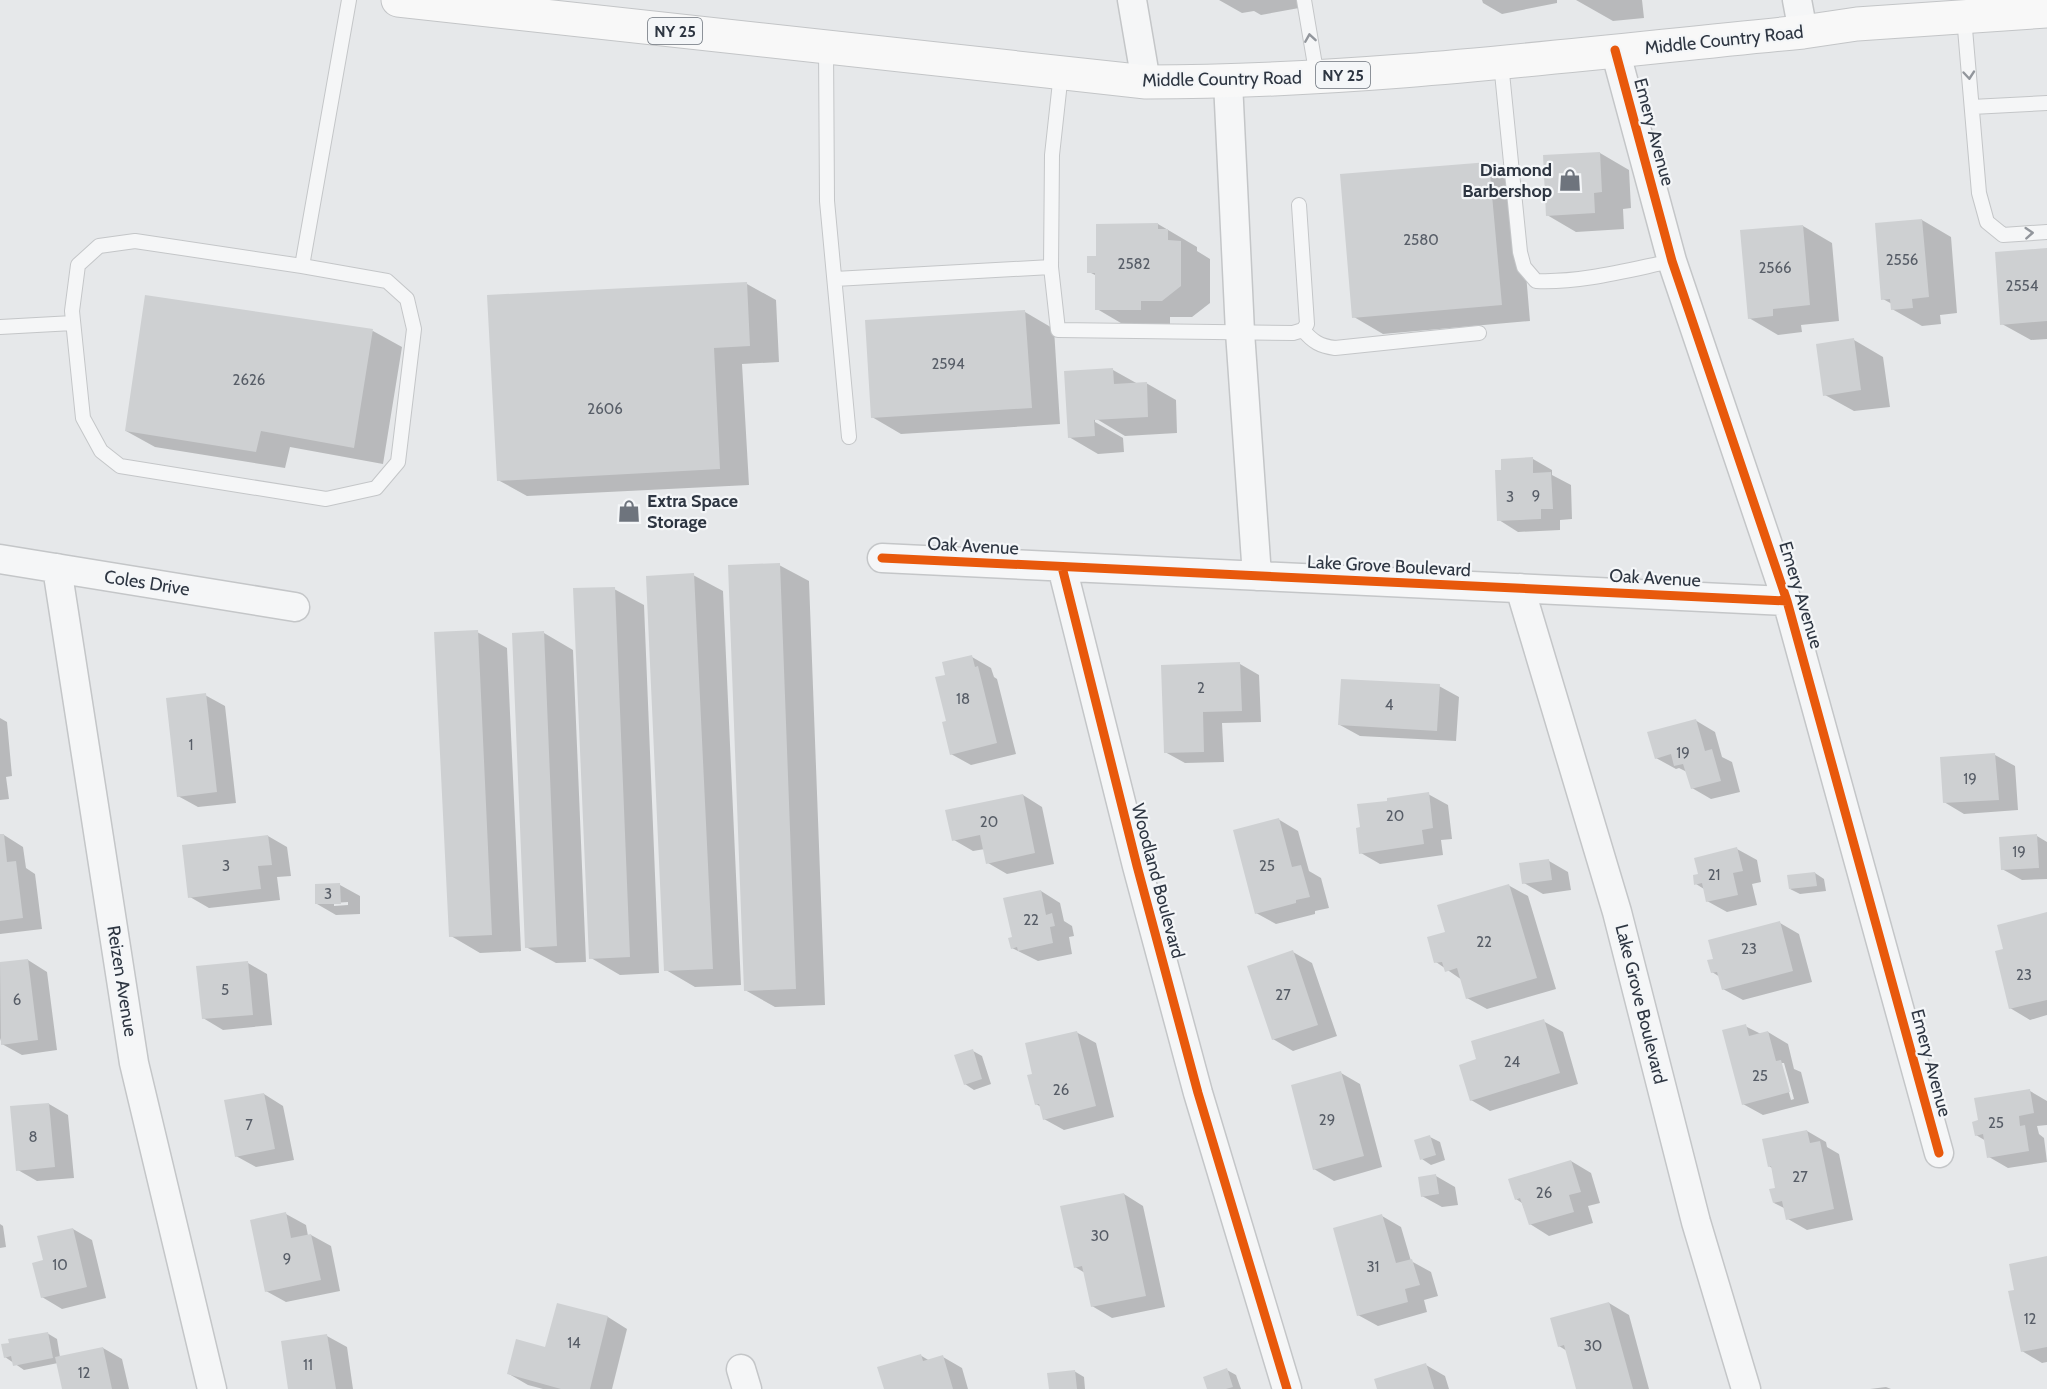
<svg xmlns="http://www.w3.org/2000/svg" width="2047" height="1389" font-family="Cabin,sans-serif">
	<rect width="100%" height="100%" fill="#e6e8ea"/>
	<!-- shadow -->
	<path fill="#0003" fill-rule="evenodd" d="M1219 0H1309L1310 6 1261 15 1254 11 1242 13Z
		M1482 0H1557V3L1502 14 1483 3Z
		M1576 0H1642L1644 18 1613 21Z
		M1600 153 1629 170 1631 208 1623 209 1624 229 1576 232 1547 215Z
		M1489 163 1518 180 1530 321 1383 334 1354 317Z
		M1922 220 1951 237 1957 313 1940 315 1941 324 1922 326 1892 309V304L1883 299Z
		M1158 224 1197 247V251L1210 259V303L1192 317H1170V326H1126L1097 309V276L1089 272 1097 257Z
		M1803 226 1832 243 1839 321 1801 325 1802 332 1778 335 1749 318Z
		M2047 250V339L2031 340 2002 324Z
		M747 284 776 300 779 362 742 364 749 485 527 496 498 480Z
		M1025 312 1054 329 1060 424 901 434 872 417Z
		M373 331 402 347 383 464 290 447 285 468 155 447 126 431Z
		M1854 340 1883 357 1890 407 1854 411 1825 395Z
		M1113 370 1138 384 1146 383 1176 400 1177 433 1125 436 1095 418V422L1123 438 1124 452 1098 454 1069 437Z
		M1533 459 1552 470V475L1571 485 1572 519 1560 520V530L1518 532 1499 520 1503 471Z
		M779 565 809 581 825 1005 775 1007 745 990Z
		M693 575 723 591 741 985 695 987 666 970Z
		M614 589 644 605 659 973 620 975 591 958Z
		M477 632 507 648 521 951 480 953 451 936Z
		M544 633 573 650 586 962 556 963 526 947Z
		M972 657 991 668 994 677 997 679 1016 754 971 765 951 754 946 676Z
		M1240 664 1259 675 1261 722 1222 723 1224 762 1185 763 1165 752Z
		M1439 686 1459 697 1456 741 1360 736 1340 725Z
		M205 695 225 706 236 803 198 807 178 796Z
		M0 718 7 722 12 776 6 777 9 799 0 800Z
		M1695 720 1715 732 1722 757 1732 762 1740 792 1711 799 1692 788 1687 772 1679 768 1676 769 1656 758Z
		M1995 755 2015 766 2018 810 1964 814 1944 802Z
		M1428 794 1448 805 1452 839 1441 840 1443 855 1380 864 1361 853V829L1389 802Z
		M1023 795 1042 807 1054 864 1007 874 988 863 985 849 973 851 954 840Z
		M1278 819 1298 831 1309 871 1321 878 1329 908 1315 911V914L1276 924 1256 913Z
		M4 835 23 847 26 868 35 874 42 929 0 934V836Z
		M268 836 287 847 291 876 277 877 280 900 209 908 190 897Z
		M2037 836 2047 842V879L2022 880 2002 869Z
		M1737 849 1757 860 1761 882 1752 884 1757 905 1727 912 1707 901 1704 889 1696 884Z
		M1549 861 1568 872 1571 890 1543 894 1524 883Z
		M1815 873 1824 879 1826 891 1800 894 1790 889Z
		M340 885 360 896V914L336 915 317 904ZM348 902V905L334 906V903Z
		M1508 885 1528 896 1556 989 1487 1009 1467 998 1462 980 1436 962 1447 932Z
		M1041 891 1060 903 1064 921 1072 926 1074 936 1069 937 1072 954 1038 961 1012 948Z
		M2047 914V1015L2030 1020 2010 1008 2004 950Z
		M1780 923 1799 934 1812 982 1743 1000 1723 989 1720 977 1712 972 1715 960Z
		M1293 952 1312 963 1337 1036 1293 1051 1273 1039Z
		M28 960 47 972 57 1050 22 1055 2 1044 0 1038V964Z
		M248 963 267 974 272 1025 223 1030 203 1018Z
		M1543 1021 1563 1032 1578 1084 1490 1111 1471 1100 1478 1060Z
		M1745 1026 1761 1034 1768 1032 1788 1044 1794 1069 1801 1072 1809 1103 1763 1115 1743 1104ZM1781 1063H1784L1794 1099 1791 1100Z
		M1076 1032 1096 1043 1114 1117 1064 1130 1044 1119 1041 1107 1036 1104 1034 1075Z
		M973 1051 982 1056 991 1084 974 1090 965 1084Z
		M1341 1073 1360 1084 1382 1167 1334 1181 1314 1169Z
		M2030 1091 2047 1101V1125L2037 1126 2039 1134 2044 1138 2047 1162 2008 1168 1989 1157 1986 1141 1976 1135Z
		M264 1094 283 1106 294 1160 256 1167 236 1156Z
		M49 1104 68 1115 74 1178 37 1181 18 1170Z
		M1807 1131 1826 1142 1827 1147 1839 1154 1853 1220 1807 1230 1788 1219 1786 1209 1774 1203 1777 1189 1772 1168 1769 1166Z
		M1430 1137 1440 1142 1445 1160 1431 1165 1422 1159Z
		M1571 1161 1591 1173 1600 1203 1588 1206 1593 1223 1549 1236 1530 1224 1522 1203 1516 1199Z
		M1436 1176 1455 1187 1458 1205 1442 1207 1422 1196Z
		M1124 1194 1143 1206 1165 1307 1112 1318 1092 1306 1085 1273 1075 1267Z
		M286 1214 306 1225 308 1236 311 1235 331 1246 340 1291 286 1302 266 1291Z
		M1382 1216 1401 1227 1411 1261 1431 1272 1438 1296 1424 1300 1427 1312 1378 1326 1358 1315Z
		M0 1224 3 1226 6 1247 0 1248Z
		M73 1229 92 1240 106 1298 62 1309 42 1297 45 1261Z
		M2047 1257V1362L2042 1363 2022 1351 2016 1292Z
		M1609 1303 1629 1315 1649 1389H1577L1567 1351 1559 1346Z
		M558 1305 608 1317 627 1329 612 1389H543L528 1385 509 1374 547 1349Z
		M47 1333 57 1339 60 1357 103 1348 122 1359 129 1389H64L58 1363 24 1370 5 1357Z
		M327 1336 347 1347 353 1389H290Z
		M920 1355 930 1361 943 1357 962 1368 968 1389H886Z
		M1426 1365 1445 1376 1449 1389H1379Z
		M1227 1370 1236 1375 1241 1389H1209Z
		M1074 1371 1084 1377 1085 1389H1050Z
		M1886 1387 1891 1389H1870Z"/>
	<!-- building -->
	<path fill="#ced0d2" d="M1600 152 1602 192 1594 193 1595 213 1546 216 1543 155Z
		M1489 162 1502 305 1352 318 1340 174Z
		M1922 219 1929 297 1912 299 1913 308 1891 310 1890 299 1881 300 1875 223Z
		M1158 223V229H1168V240L1181 241V286L1162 301H1141V310H1095V273H1087V256H1096V224Z
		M1803 225 1810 305 1773 309V316L1748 319 1740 230Z
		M2047 248V321L2000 325 1995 252Z
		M747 282 750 346 714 348 720 469 497 481 487 295Z
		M145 295 373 329 354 448 261 431 256 452 125 431Z
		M1025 310 1032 408 871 418 865 320Z
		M1854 338 1861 390 1823 396 1816 344Z
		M1113 368 1114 384 1147 382 1148 417 1094 420 1095 436 1068 438 1064 371Z
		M1533 457V473L1551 472 1553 509H1541V519L1497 521 1495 470H1501V459Z
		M780 563 796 989 744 991 728 565Z
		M694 573 713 969 664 971 646 576Z
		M615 587 630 957 589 959 573 588Z
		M478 630 492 935 449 937 434 632Z
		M544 631 557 946 525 948 512 633Z
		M972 655 975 667 978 666 997 743 950 755 942 722 946 721 935 677 945 675 942 662Z
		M1240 662 1242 711 1203 712 1204 752 1164 753 1161 665Z
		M1341 679 1440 684 1437 731 1338 725Z
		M206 693 217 792 177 797 166 698Z
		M1696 719 1705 751 1712 749 1721 781 1691 789 1683 764 1674 766 1671 754 1655 759 1647 732Z
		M1995 753 1999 800 1943 803 1940 757Z
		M1429 792 1433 828 1422 830 1424 844 1359 854 1356 828 1360 827 1357 804 1387 801V798Z
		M1023 794 1035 853 986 864 980 835 952 841 945 810Z
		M1279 818 1292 867 1301 865 1310 897 1296 900V903L1255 914 1233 830Z
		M0 834H4L7 862 16 861 23 918 0 921Z
		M2037 834 2039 868 2001 870 1999 837Z
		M268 835 272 865 258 866 261 889 188 898 182 845Z
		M1737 847 1743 871 1733 873 1738 895 1706 902 1702 883 1694 885 1693 875 1698 874 1694 858Z
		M1549 859 1552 880 1522 884 1519 863Z
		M1815 872 1817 886 1789 889 1787 875Z
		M340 883 341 904H315V884Z
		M1509 884 1537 978 1466 999 1457 968 1445 972 1442 962 1434 963 1427 937 1445 932 1437 905Z
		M1041 890 1046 915 1052 913 1055 926 1050 927 1053 943 1018 951 1017 947 1011 949 1008 938 1012 937 1003 898Z
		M2047 912V1000L2009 1009 1995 951 2003 949 1997 925Z
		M1780 921 1793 971 1722 990 1717 972 1711 973 1707 960 1713 959 1708 940Z
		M1293 950 1318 1025 1272 1040 1247 966Z
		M28 959 38 1040 1 1045 0 962Z
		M248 961 253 1015 202 1019 196 966Z
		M1544 1019 1560 1073 1470 1101 1459 1065 1476 1059 1471 1041Z
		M1746 1024 1749 1036 1768 1031 1776 1061 1781 1060 1790 1092 1742 1105 1722 1030Z
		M1077 1031 1096 1106 1043 1120 1039 1104 1035 1105 1027 1075 1032 1074 1025 1043Z
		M973 1049 982 1079 964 1085 954 1055Z
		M1341 1071 1364 1156 1313 1170 1291 1085Z
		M2030 1089 2034 1113 2019 1116 2020 1126 2025 1125 2029 1151 1987 1158 1983 1134 1975 1136 1972 1122 1978 1120 1974 1098Z
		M264 1093 275 1149 235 1157 224 1100Z
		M49 1103 55 1167 16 1171 10 1106Z
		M1807 1130 1810 1143 1820 1141 1834 1209 1786 1220 1782 1201 1773 1203 1769 1189 1775 1188 1771 1166 1768 1167 1762 1139Z
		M1430 1135 1436 1155 1420 1160 1414 1140Z
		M1571 1160 1581 1192 1569 1195 1574 1212 1529 1225 1520 1198 1515 1200 1508 1179Z
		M1436 1174 1439 1194 1421 1197 1418 1177Z
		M1124 1193 1146 1296 1091 1307 1082 1266 1074 1268 1060 1206Z
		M286 1212 291 1238 311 1234 321 1280 265 1292 250 1220Z
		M1382 1214 1396 1263 1412 1259 1420 1285 1405 1289 1408 1302 1357 1316 1333 1228Z
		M73 1228 87 1287 41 1298 32 1263 43 1260 37 1236Z
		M2047 1256V1347L2021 1352 2008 1291 2014 1290 2009 1264Z
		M1609 1302 1633 1389H1576L1564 1345 1558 1347 1550 1318Z
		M557 1303 608 1316 590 1389H561L507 1374 516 1339 545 1347Z
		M48 1332 53 1358 13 1366 11 1356 4 1358 1 1344 9 1343 8 1339Z
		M327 1334 336 1389H288L281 1341Z
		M103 1347 112 1389H62L55 1357Z
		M921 1354 923 1361 943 1355 953 1389H884L877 1367Z
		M1426 1363 1434 1389H1377L1374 1379Z
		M1227 1368 1233 1387 1226 1389H1207L1203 1377Z
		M1075 1370 1077 1389H1049L1047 1373Z"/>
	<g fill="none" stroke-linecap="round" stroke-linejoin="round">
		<!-- lane casing -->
		<g stroke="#c4c6c8" stroke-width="16">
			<path id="lane" d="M1304 0 1317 77
				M1964 17 1979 193 1987 222 2003 235 2047 232
				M826 47 827 201 849 437
				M1501 63 1520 252 1524 267 1536 281C1581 283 1628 270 1672 261
				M1972 107 2047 103
				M135 241 302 266 387 281 407 299 414 329 398 462 376 488 326 499 120 466 101 451 83 418 72 311 78 265 99 246Z
				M302 266 349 0
				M1051 267 1058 330 1293 333 1303 330 1307 324 1299 205
				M835 279 1051 267 1052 155 1061 73
				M0 327 73 323
				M1303 330C1313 342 1320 346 1335 348L1479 333"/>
		</g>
		<!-- street casing -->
		<g stroke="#c4c6c8" stroke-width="31">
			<path id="street" d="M1132 0 1146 82
				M1797 0 1803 32
				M1615 50 1672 261 1787 601 1939 1153
				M1228 82 1240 332 1257 576
				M882 558 1787 601
				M0 559 295 607
				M1062 567 1137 866 1198 1093 1287 1389
				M57 568 134 1063 212 1389
				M1520 588 1617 912 1696 1222 1746 1389
				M741 1369 747 1389"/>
		</g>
		<!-- primary casing -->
		<g stroke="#c3c5c7" stroke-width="35">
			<path id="primary" d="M398 0 1146 82C1366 82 1585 53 1803 32L1857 24 2047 11"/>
		</g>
		<!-- lane -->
		<use href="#lane" stroke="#f5f6f7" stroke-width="14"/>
		<!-- street -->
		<use href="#street" stroke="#f5f6f7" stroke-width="28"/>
		<!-- primary -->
		<use href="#primary" stroke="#f8f8f8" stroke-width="33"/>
		<!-- cycleway casing -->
		<g stroke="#f4f6f8" stroke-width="13">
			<path id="cycleway" d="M1615 50 1672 261 1787 601 1939 1153
				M882 558 1787 601
				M1062 567 1137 866 1198 1093 1287 1389"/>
		</g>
		<!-- cycleway -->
		<use href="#cycleway" stroke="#e8590c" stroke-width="9"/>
	</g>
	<!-- one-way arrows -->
	<defs><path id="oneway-chevron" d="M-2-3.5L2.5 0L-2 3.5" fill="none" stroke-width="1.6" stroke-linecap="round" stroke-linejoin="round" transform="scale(1.5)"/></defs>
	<g stroke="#92969c">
		<use href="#oneway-chevron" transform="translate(1310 38) rotate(-99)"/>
		<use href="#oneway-chevron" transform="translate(1969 75) rotate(85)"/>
		<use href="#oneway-chevron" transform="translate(2029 233) rotate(-4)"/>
	</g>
	<!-- icons -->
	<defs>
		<g id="shop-bare" transform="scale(1.8)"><path d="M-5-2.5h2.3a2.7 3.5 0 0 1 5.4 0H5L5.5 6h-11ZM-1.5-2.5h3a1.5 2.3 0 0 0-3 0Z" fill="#6e747d" stroke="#f4f6f8" stroke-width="2.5" paint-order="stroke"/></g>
	</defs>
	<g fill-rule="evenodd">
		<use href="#shop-bare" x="1570" y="180"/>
		<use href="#shop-bare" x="629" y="511"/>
	</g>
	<g text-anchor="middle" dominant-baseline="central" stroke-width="4.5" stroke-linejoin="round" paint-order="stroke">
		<!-- number labels -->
		<g font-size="15" fill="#575d67">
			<text x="1421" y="240">2580</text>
			<text x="1902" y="260">2556</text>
			<text x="1134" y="264">2582</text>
			<text x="1775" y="268">2566</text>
			<text x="2022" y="286">2554</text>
			<text x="948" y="364">2594</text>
			<text x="249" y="380">2626</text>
			<text x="605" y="409">2606</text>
			<text x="1536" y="496">9</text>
			<text x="1510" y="497">3</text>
			<text x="1201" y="688">2</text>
			<text x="963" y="699">18</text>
			<text x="1389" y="705">4</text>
			<text x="191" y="745">1</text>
			<text x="1683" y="753">19</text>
			<text x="1970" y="779">19</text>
			<text x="1395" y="816">20</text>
			<text x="989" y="822">20</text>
			<text x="2019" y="852">19</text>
			<text x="226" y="866">3</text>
			<text x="1267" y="866">25</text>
			<text x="1714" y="875">21</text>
			<text x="328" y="894">3</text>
			<text x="1031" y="920">22</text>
			<text x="1484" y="942">22</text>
			<text x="1749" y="949">23</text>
			<text x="2024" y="975">23</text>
			<text x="225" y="990">5</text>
			<text x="1283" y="995">27</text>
			<text x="17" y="1000">6</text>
			<text x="1512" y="1062">24</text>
			<text x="1760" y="1076">25</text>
			<text x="1061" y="1090">26</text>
			<text x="1327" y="1120">29</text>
			<text x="1996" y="1123">25</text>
			<text x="249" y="1125">7</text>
			<text x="33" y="1137">8</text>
			<text x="1800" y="1177">27</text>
			<text x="1544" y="1193">26</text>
			<text x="1100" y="1236">30</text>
			<text x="287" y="1259">9</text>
			<text x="60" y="1265">10</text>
			<text x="1373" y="1267">31</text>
			<text x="2030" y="1319">12</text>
			<text x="574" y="1343">14</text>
			<text x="1593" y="1346">30</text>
			<text x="308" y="1365">11</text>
			<text x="84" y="1373">12</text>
		</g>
		<!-- shield labels -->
		<g fill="#f4f6f8" stroke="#697079" stroke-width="1.5">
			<rect x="648" y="18" width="54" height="26" rx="4.5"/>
			<rect x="1316" y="62" width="54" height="26" rx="4.5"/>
		</g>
		<g font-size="16" font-weight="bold" fill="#2e3642">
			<text x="675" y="31">NY 25</text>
			<text x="1343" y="75">NY 25</text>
		</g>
		<!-- street labels -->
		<g font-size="18" fill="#2e3642" stroke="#f4f6f8">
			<text transform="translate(1724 40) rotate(-6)">Middle Country Road</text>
			<text transform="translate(1222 79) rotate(-1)">Middle Country Road</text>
			<text transform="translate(1654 132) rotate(75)">Emery Avenue</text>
			<text transform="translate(973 546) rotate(3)">Oak Avenue</text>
			<text transform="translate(1389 566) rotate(3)">Lake Grove Boulevard</text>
			<text transform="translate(1655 578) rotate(3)">Oak Avenue</text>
			<text transform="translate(147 583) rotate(9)">Coles Drive</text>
			<text transform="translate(1801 595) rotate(73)">Emery Avenue</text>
			<text transform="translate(1158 881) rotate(75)">Woodland Boulevard</text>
			<text transform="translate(122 981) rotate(81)">Reizen Avenue</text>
			<text transform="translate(1641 1004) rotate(76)">Lake Grove Boulevard</text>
			<text transform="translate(1931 1063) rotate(75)">Emery Avenue</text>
		</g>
		<!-- poi labels -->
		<g font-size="18" font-weight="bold" fill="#2e3642" stroke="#f4f6f8" text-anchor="end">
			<text x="1552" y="170">Diamond<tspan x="1552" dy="21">Barbershop</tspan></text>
			<text x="647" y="501" text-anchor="start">Extra Space<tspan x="647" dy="21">Storage</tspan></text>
		</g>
	</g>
</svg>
